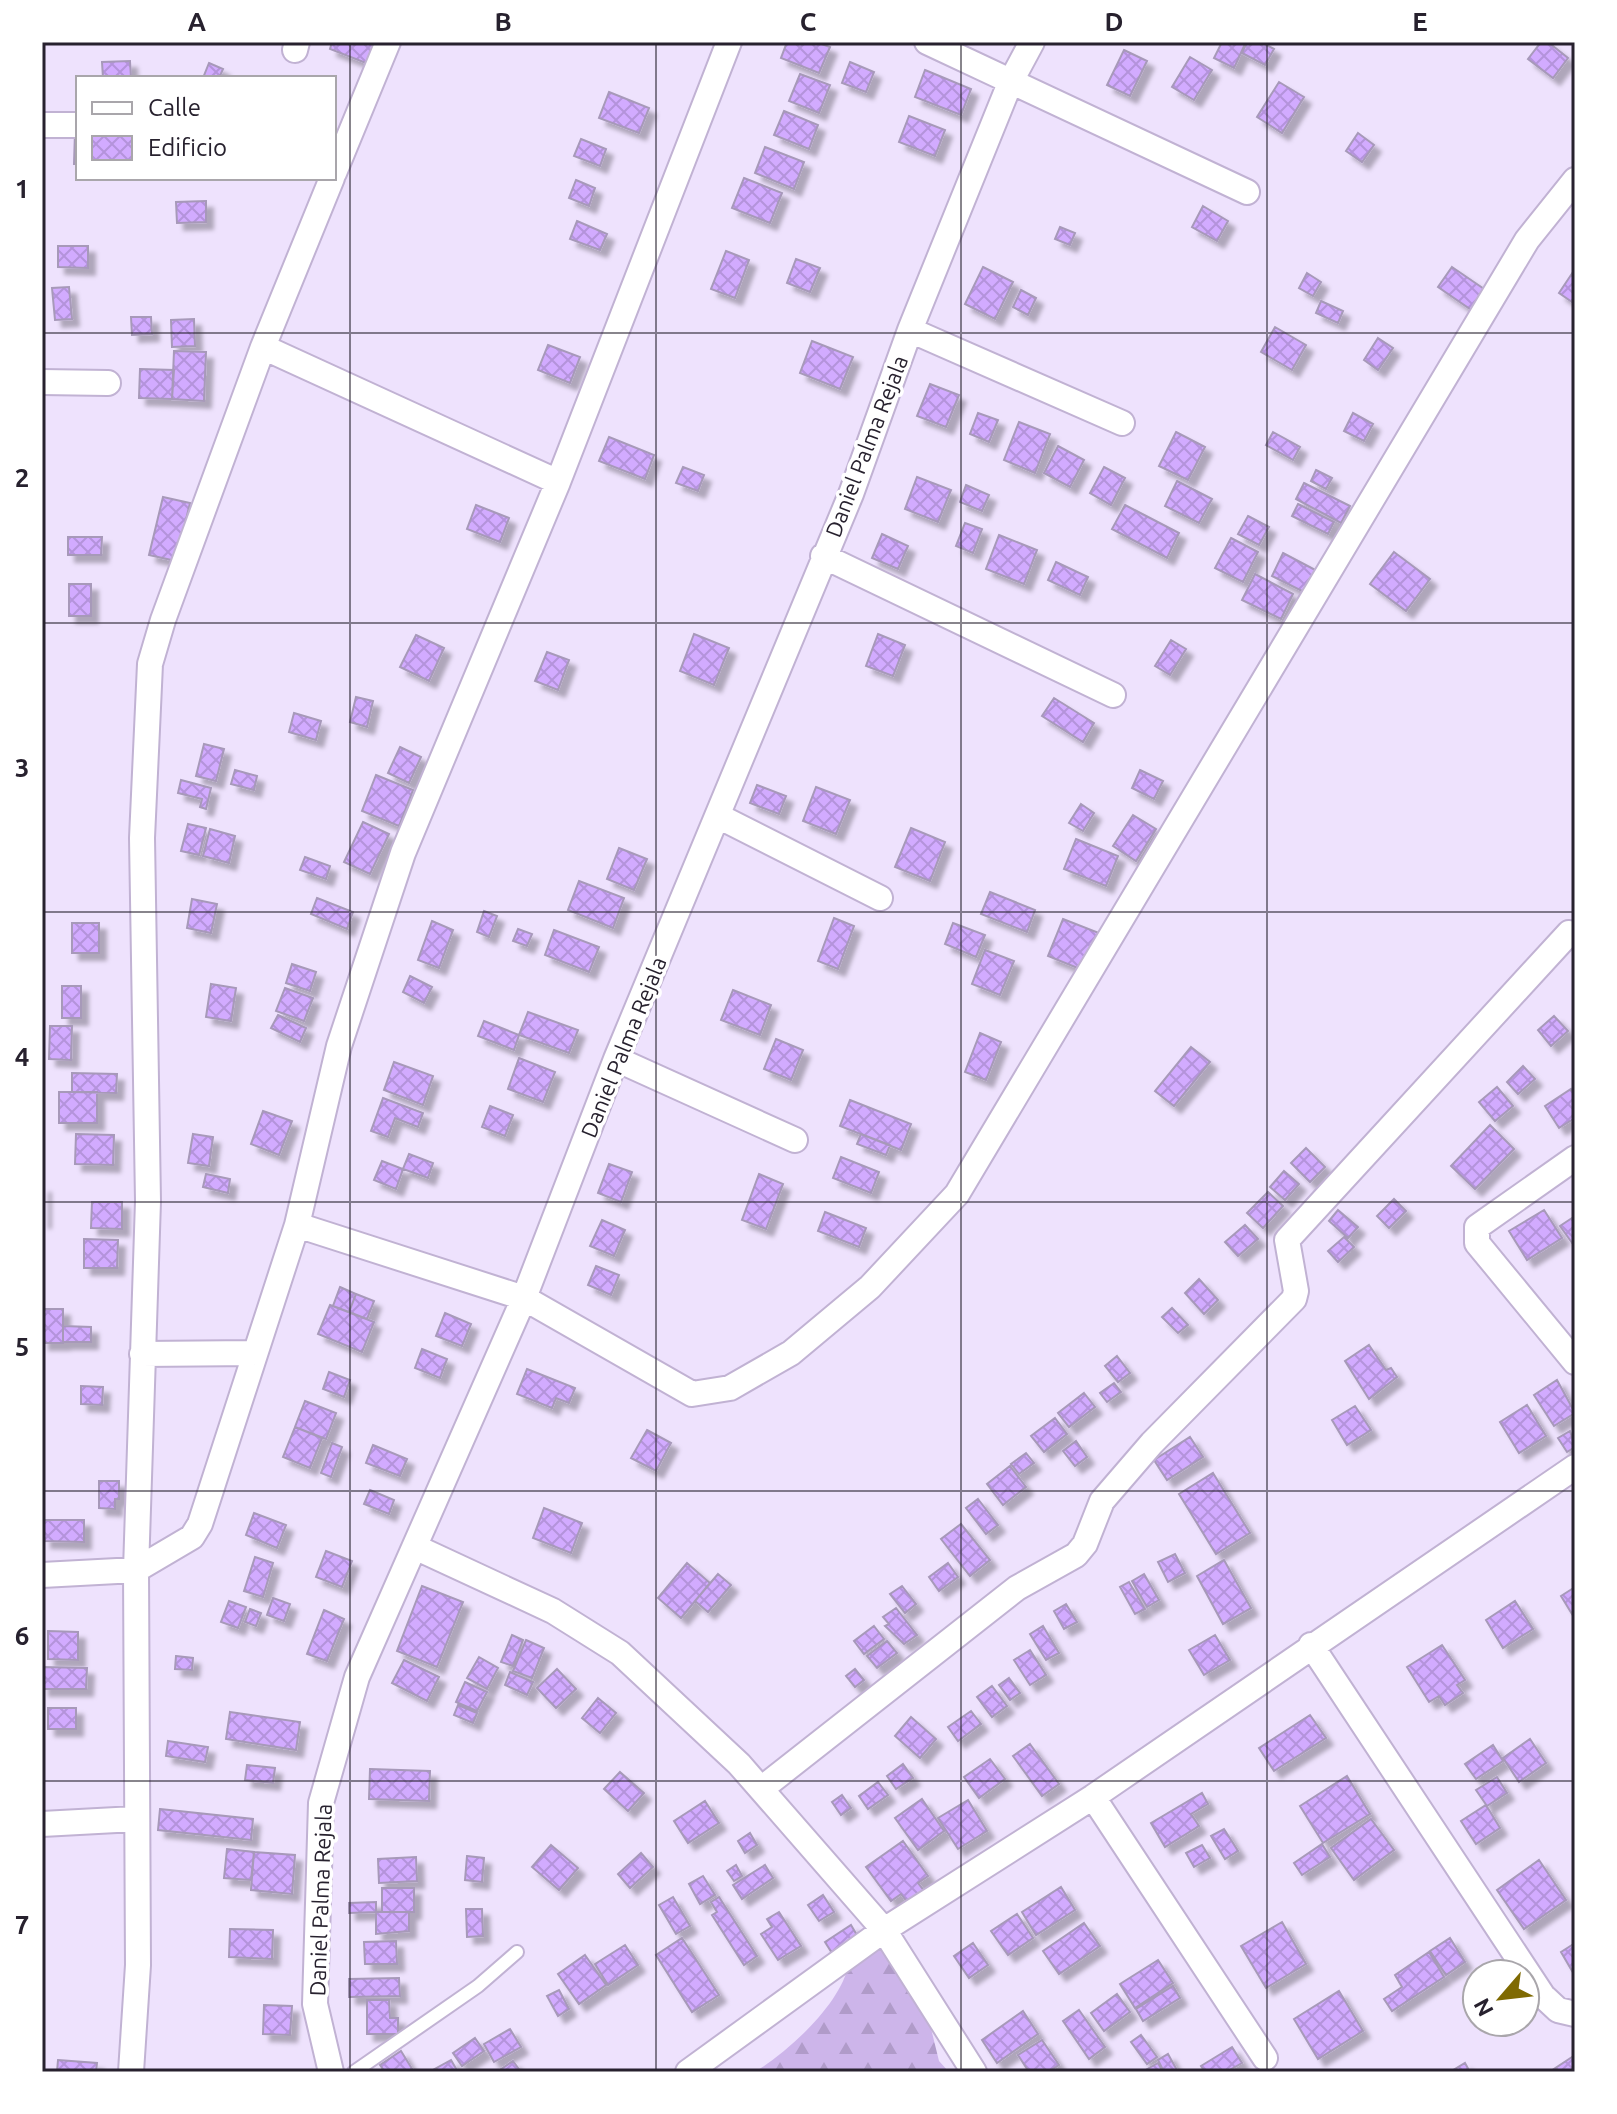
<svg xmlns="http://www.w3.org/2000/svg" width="1617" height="2114" font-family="Ubuntu,sans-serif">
	<defs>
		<pattern id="forest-firs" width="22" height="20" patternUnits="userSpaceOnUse" patternTransform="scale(2)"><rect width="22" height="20" fill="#cdb5ea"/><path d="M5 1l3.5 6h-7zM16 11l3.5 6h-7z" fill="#b09bc9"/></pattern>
		<pattern id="building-cross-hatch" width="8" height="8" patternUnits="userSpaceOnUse" patternTransform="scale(2)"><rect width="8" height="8" fill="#d2abff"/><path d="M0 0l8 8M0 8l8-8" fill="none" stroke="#b493db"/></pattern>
		<filter id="shadow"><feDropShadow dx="7" dy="7" stdDeviation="2" flood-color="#0004"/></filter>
	</defs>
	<rect width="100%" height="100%" fill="#eee2fd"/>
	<!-- forest -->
	<path fill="url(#forest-firs)" d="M881 1941 925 2004 939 2061 949 2072H755C790 2050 841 2004 849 1963Z"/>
	<!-- building -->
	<path fill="url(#building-cross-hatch)" stroke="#a799b9" stroke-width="2" filter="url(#shadow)" d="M332 42H375L366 63 330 49Z
		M787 42H816L830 47 819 73 781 58Z
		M1222 42 1245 44 1234 68 1214 58Z
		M1247 42H1261L1274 49 1265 65 1242 53Z
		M1541 42H1548L1568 58 1553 78 1528 59Z
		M1124 50 1147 61 1130 96 1107 85Z
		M1190 57 1212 70 1194 100 1172 87Z
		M130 61 131 78H103L102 62Z
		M850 62 874 72 866 92 842 83Z
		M209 63 223 69 219 78H203Z
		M925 70 971 89 961 115 915 97Z
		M800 74 830 85 819 113 789 101Z
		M1279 82 1304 97 1282 133 1257 117Z
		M609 92 649 108 639 133 599 118Z
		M784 111 818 125 809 149 774 135Z
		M909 116 945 130 935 156 899 142Z
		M75 132H78V164H74Z
		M1358 133 1374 145 1362 162 1346 151Z
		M581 139 606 149 600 166 574 156Z
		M765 147 804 162 794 189 755 173Z
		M744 178 782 193 770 223 732 208Z
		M576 180 595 188 589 206 569 198Z
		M206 201V222L177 223 176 202Z
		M1203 206 1228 221 1217 241 1192 227Z
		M577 221 607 234 600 250 570 239Z
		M1060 227 1075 233 1070 245 1055 239Z
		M58 246H88V268L58 267Z
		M726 251 749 260 735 298 711 289Z
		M796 259 820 268 810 292 787 283Z
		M983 267 1013 282 995 319 965 304Z
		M1452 267 1487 291 1473 311 1438 287Z
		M1575 269V304L1559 293Z
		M1307 273 1321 282 1313 296 1299 288Z
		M69 287 72 319 55 320 52 288Z
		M1021 290 1036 298 1028 315 1013 307Z
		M1321 301 1343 311 1338 323 1316 313Z
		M131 317H151L152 334 132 335Z
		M194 319 195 346 172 347 171 320Z
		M1275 327 1306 345 1292 370 1261 352Z
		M1378 338 1393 348 1378 370 1364 360Z
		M812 341 853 357 840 389 800 373Z
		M548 345 580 357 570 383 538 370Z
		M174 351 206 352 204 401 172 399Z
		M140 369 174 370 172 399 139 398Z
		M930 384 959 395 946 427 917 416Z
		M978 413 998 420 989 442 970 434Z
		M1353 413 1373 424 1364 441 1344 431Z
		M1019 422 1050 434 1035 473 1004 460Z
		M1176 432 1205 447 1188 480 1159 466Z
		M1273 432 1300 447 1293 460 1266 445Z
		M609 437 654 455 645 479 599 461Z
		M1058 446 1084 460 1070 487 1044 473Z
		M683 467 704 475 698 491 676 483Z
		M1104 467 1125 478 1111 505 1090 493Z
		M1316 470 1332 478 1326 489 1311 481Z
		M917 477 951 490 938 522 905 509Z
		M1177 481 1212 499 1199 523 1165 506Z
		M1304 483 1350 506 1341 523 1296 499Z
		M966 485 989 495 982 511 960 502Z
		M163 497 190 503 176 561 149 555Z
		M1298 504 1334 522 1328 534 1292 516Z
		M476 505 509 518 500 542 467 529Z
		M1125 505 1179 533 1167 558 1112 529Z
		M1248 516 1269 527 1259 545 1238 534Z
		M965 523 982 529 973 553 956 546Z
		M882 534 908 546 898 569 872 558Z
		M999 535 1037 550 1024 584 986 569Z
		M68 537H102L101 555H68Z
		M1231 538 1258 552 1243 582 1215 568Z
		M1394 552 1430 579 1406 611 1370 584Z
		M1283 553 1321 573 1310 595 1272 576Z
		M1056 562 1088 577 1080 595 1048 580Z
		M1255 574 1293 594 1281 619 1242 600Z
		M69 584H91V616H69Z
		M694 634 729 648 714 685 680 671Z
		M878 634 905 645 893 676 866 666Z
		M416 635 444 648 429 681 400 667Z
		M1171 640 1186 649 1170 675 1155 666Z
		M547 652 569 660 558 690 535 681Z
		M356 697 373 701 367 727 350 722Z
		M1054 698 1094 723 1083 742 1042 716Z
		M294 713 321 721 316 740 289 732Z
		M204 744 224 749 216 781 196 776Z
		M400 747 421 757 409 783 388 773Z
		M235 770 257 776 254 790 231 784Z
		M1140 770 1163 781 1154 799 1132 788Z
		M376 775 413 790 399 826 362 811Z
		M181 780 211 788 206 809 200 807 202 799 178 793Z
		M757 785 786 796 779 814 750 803Z
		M816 787 850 800 836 834 803 821Z
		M1081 804 1094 813 1083 831 1069 823Z
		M1133 815 1156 829 1136 861 1113 846Z
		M363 822 389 834 370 874 344 862Z
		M188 824 206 828 199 855 181 851Z
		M911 828 945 842 930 881 895 867Z
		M210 829 235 836 229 863 203 856Z
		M1076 839 1118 856 1106 886 1064 869Z
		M619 848 647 859 634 890 607 879Z
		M305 857 330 866 326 879 300 870Z
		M579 881 624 898 613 928 568 910Z
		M990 892 1035 910 1027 932 981 914Z
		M317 898 353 912 347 929 311 914Z
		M192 899 217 904 211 933 187 928Z
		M484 911 497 916 489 937 477 932Z
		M834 918 854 926 838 969 818 961Z
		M1063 919 1099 933 1085 971 1048 956Z
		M432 921 453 930 439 968 418 960Z
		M72 923H99V953H72Z
		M953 923 985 935 976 957 945 944Z
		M518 929 532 934 527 946 513 941Z
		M554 930 599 947 589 972 545 955Z
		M985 950 1014 961 1000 995 972 984Z
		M292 964 316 972 310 991 286 983Z
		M410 976 432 987 424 1003 403 992Z
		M211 984 236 988 231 1021 206 1017Z
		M62 986H81V1018H62Z
		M285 988 313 998 304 1021 276 1011Z
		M733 990 771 1005 760 1035 721 1020Z
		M528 1012 578 1030 569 1053 519 1035Z
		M278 1015 306 1028 300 1042 271 1028Z
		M1554 1016 1568 1031 1551 1046 1538 1030Z
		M484 1021 519 1035 514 1050 478 1036Z
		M50 1026H72L71 1060 49 1059Z
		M980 1033 1001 1042 986 1080 965 1072Z
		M776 1039 803 1050 791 1080 764 1069Z
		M1191 1047 1210 1062 1174 1106 1155 1091Z
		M519 1058 555 1072 543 1102 508 1089Z
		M394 1062 433 1076 423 1105 384 1090Z
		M1523 1066 1535 1079 1518 1094 1507 1082Z
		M72 1073 117 1074 116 1093 72 1092Z
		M1497 1087 1513 1106 1495 1121 1479 1102Z
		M1571 1089 1575 1095V1118L1559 1128 1545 1106Z
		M59 1092H97V1123H59Z
		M383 1098 423 1113 418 1127 395 1118 388 1137 371 1131Z
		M850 1100 911 1124 901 1150 840 1126Z
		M490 1106 513 1115 505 1136 482 1127Z
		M263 1111 292 1121 279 1155 251 1144Z
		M1490 1125 1514 1149 1475 1189 1451 1166Z
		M76 1134 114 1135 113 1165 75 1164Z
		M193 1134 213 1137 209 1166 188 1163Z
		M861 1134 890 1145 886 1155 857 1144Z
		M1306 1148 1325 1167 1310 1182 1291 1163Z
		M409 1154 433 1163 428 1178 403 1169Z
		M841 1157 879 1172 871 1193 833 1178Z
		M382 1161 403 1169 396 1189 374 1180Z
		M609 1164 632 1172 621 1202 598 1193Z
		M1284 1171 1299 1184 1285 1200 1270 1187Z
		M206 1174 230 1179 228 1193 203 1187Z
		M759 1174 783 1184 766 1229 742 1220Z
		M42 1186H44V1221H42Z
		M1268 1192 1283 1206 1263 1228 1247 1213Z
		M1394 1199 1406 1211 1389 1228 1377 1216Z
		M92 1202H122V1229L91 1228Z
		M1338 1210 1358 1227 1348 1238 1329 1221Z
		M1544 1210 1562 1238 1527 1260 1509 1231Z
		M825 1212 866 1228 859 1247 818 1231Z
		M1575 1216V1247L1560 1226Z
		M602 1220 625 1230 614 1256 590 1246Z
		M1245 1225 1258 1239 1238 1256 1225 1242Z
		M1344 1237 1354 1247 1338 1262 1328 1251Z
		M84 1239 118 1240 117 1268H84Z
		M596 1266 619 1275 611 1295 588 1285Z
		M1199 1279 1218 1300 1204 1314 1185 1293Z
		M340 1287 356 1294 349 1312 333 1306Z
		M356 1294 374 1301 367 1319 349 1312Z
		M330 1305 374 1322 362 1352 318 1334Z
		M1172 1308 1188 1325 1178 1333 1162 1317Z
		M42 1309H63V1343H42Z
		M445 1313 471 1324 462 1346 436 1336Z
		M63 1326 91 1327V1342H63Z
		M1369 1345 1386 1370 1391 1368 1397 1377 1369 1399 1345 1361Z
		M422 1349 447 1359 440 1378 415 1368Z
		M1117 1356 1130 1373 1118 1382 1105 1366Z
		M527 1369 575 1388 569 1403 556 1398 552 1408 517 1394Z
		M329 1372 350 1380 344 1397 323 1389Z
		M1557 1380 1575 1413 1554 1426 1534 1395Z
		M1114 1383 1121 1392 1107 1402 1100 1393Z
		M81 1386 103 1387 102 1405 81 1404Z
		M1084 1393 1095 1407 1069 1427 1058 1413Z
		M305 1401 336 1413 326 1439 295 1427Z
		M1527 1405 1546 1436 1519 1453 1500 1422Z
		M1355 1406 1371 1430 1347 1445 1332 1420Z
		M1055 1418 1067 1434 1044 1452 1031 1436Z
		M295 1427 322 1438 310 1468 283 1457Z
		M647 1430 671 1443 656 1471 631 1458Z
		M1570 1431 1575 1447 1567 1452 1558 1438Z
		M1190 1437 1203 1457 1167 1480 1154 1460Z
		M1076 1441 1087 1457 1075 1466 1063 1451Z
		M332 1443 342 1447 331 1477 321 1473Z
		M373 1445 407 1459 400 1476 366 1463Z
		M1026 1453 1034 1463 1019 1474 1011 1464Z
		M1010 1466 1026 1487 1003 1505 987 1484Z
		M1213 1473 1250 1533 1216 1554 1179 1494Z
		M99 1481H119V1499H115V1509L99 1508Z
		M370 1490 394 1500 389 1514 364 1504Z
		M978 1499 998 1525 986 1534 966 1508Z
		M544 1508 582 1523 571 1553 533 1538Z
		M254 1513 286 1525 277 1548 246 1535Z
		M44 1520H84V1542L44 1541Z
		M961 1524 990 1560 970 1576 941 1539Z
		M326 1551 352 1561 342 1587 316 1577Z
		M1175 1554 1185 1573 1168 1582 1158 1562Z
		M255 1557 273 1563 263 1597 244 1591Z
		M1224 1560 1251 1608 1223 1624 1197 1576Z
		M687 1563 710 1583 681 1618 658 1598Z
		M948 1563 958 1577 939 1591 929 1577Z
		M718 1574 731 1585 708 1612 695 1601Z
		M1144 1574 1159 1600 1147 1607 1132 1581Z
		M1129 1582 1145 1609 1135 1614 1120 1587Z
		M422 1586 463 1602 437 1667 397 1651Z
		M902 1586 916 1604 905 1613 890 1594Z
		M1575 1587V1619L1561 1596Z
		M273 1598 290 1604 284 1621 267 1615Z
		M229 1601 246 1607 238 1628 221 1622Z
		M1515 1601 1533 1629 1503 1648 1486 1620Z
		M1066 1604 1077 1622 1064 1629 1054 1611Z
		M896 1608 917 1635 904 1644 885 1626 889 1624 883 1617Z
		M250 1609 261 1613 256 1626 245 1622Z
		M324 1610 344 1619 327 1661 307 1654Z
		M874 1626 884 1639 864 1654 854 1641Z
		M1043 1626 1059 1653 1046 1660 1030 1634Z
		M48 1631 78 1632V1660L48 1659Z
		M512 1635 523 1640 513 1666 501 1662Z
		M1215 1635 1230 1660 1204 1675 1189 1650Z
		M526 1640 544 1648 532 1678 513 1671Z
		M887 1641 897 1653 877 1668 867 1656Z
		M1442 1645 1465 1680 1457 1685 1463 1693 1445 1705 1439 1696 1429 1702 1407 1667Z
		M1030 1650 1046 1675 1030 1685 1014 1660Z
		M176 1656 193 1658 192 1670 175 1669Z
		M479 1657 498 1668 487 1689 467 1678Z
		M404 1660 439 1677 427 1701 392 1683Z
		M42 1667 87 1668 86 1689H42Z
		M557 1669 576 1689 556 1708 537 1688Z
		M855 1669 864 1680 855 1687 846 1676Z
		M510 1672 533 1682 527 1695 505 1685Z
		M1009 1678 1020 1693 1010 1700 999 1685Z
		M465 1682 487 1692 477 1711 456 1702Z
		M992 1686 1007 1706 992 1717 977 1697Z
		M598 1698 616 1713 600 1733 582 1718Z
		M458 1705 477 1713 473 1723 454 1715Z
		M48 1708H76V1729H48Z
		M971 1711 981 1724 958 1741 948 1727Z
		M230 1712 300 1722 296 1750 226 1739Z
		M1310 1715 1326 1738 1274 1771 1259 1748Z
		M911 1717 936 1739 920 1758 895 1736Z
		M1530 1739 1546 1763 1519 1782 1503 1758Z
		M168 1741 208 1747 205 1762 166 1756Z
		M1030 1744 1059 1784 1042 1796 1013 1756Z
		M1493 1745 1503 1761 1476 1779 1465 1764Z
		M990 1759 1005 1779 979 1798 964 1777Z
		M903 1764 913 1778 896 1789 887 1776Z
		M247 1765 275 1768 273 1783 245 1780Z
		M370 1769 430 1771 429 1801 369 1799Z
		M620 1772 644 1793 628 1811 604 1789Z
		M1347 1776 1370 1814 1323 1843 1300 1806Z
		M1497 1777 1507 1793 1487 1806 1476 1790Z
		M878 1782 888 1795 868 1809 859 1796Z
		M1202 1793 1208 1804 1191 1814 1199 1826 1165 1847 1151 1823Z
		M842 1795 851 1808 841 1815 832 1802Z
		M922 1799 944 1831 918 1850 895 1818Z
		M968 1800 987 1831 958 1849 938 1818Z
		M705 1801 719 1823 688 1843 674 1821Z
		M1486 1805 1500 1828 1476 1844 1461 1821Z
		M160 1809 253 1819 251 1840 158 1830Z
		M1371 1819 1394 1850 1354 1880 1331 1848Z
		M1224 1829 1238 1851 1225 1859 1211 1836Z
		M750 1833 757 1845 745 1853 738 1841Z
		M903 1841 928 1876 918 1883 925 1892 908 1903 901 1894 891 1901 866 1867Z
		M1322 1844 1330 1857 1302 1875 1294 1863Z
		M551 1845 578 1868 559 1890 532 1867Z
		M1202 1845 1210 1858 1194 1867 1186 1853Z
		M227 1849 254 1852 251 1880 224 1878Z
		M254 1852 295 1855 292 1894 251 1890Z
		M641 1853 653 1867 630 1888 618 1874Z
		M467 1856 484 1858 482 1882 465 1880Z
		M416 1857 417 1881 379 1883 378 1859Z
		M1539 1860 1566 1900 1524 1929 1497 1890Z
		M736 1865 742 1876 734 1881 727 1871Z
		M765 1865 773 1878 742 1899 733 1885Z
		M703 1876 715 1895 700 1904 689 1884Z
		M1061 1887 1075 1910 1036 1935 1022 1912Z
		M382 1888H414V1912H382Z
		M823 1895 834 1912 819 1921 808 1905Z
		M673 1897 690 1926 676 1934 659 1905Z
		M719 1897 757 1956 744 1965 712 1915 717 1912 711 1902Z
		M376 1902V1912L349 1913V1903Z
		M466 1909H482L483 1936 467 1937Z
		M376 1912H409V1931L376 1934Z
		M779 1912 801 1946 778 1960 761 1934 772 1927 767 1919Z
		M1017 1914 1033 1938 1008 1955 991 1931Z
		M1282 1922 1306 1964 1266 1988 1241 1946Z
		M1084 1923 1100 1946 1059 1974 1043 1951Z
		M851 1925 861 1942 835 1958 825 1942Z
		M230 1929 273 1930 272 1959 229 1957Z
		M682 1938 719 1995 692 2012 656 1955Z
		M1450 1938 1465 1962 1446 1975 1430 1951Z
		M396 1941 397 1964H365L364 1942Z
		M973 1943 988 1965 969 1978 954 1956Z
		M1575 1943V1976L1561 1952Z
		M625 1945 638 1965 608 1985 595 1964Z
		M1429 1952 1444 1977 1392 2011 1384 1999 1402 1987 1395 1975Z
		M585 1955 606 1985 579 2004 558 1974Z
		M1158 1960 1173 1983 1135 2008 1120 1984Z
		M399 1978 400 1996 349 1997V1979Z
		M1173 1986 1180 1998 1143 2021 1136 2009Z
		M559 1990 569 2009 558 2016 547 1996Z
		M1339 1991 1363 2031 1318 2059 1294 2019Z
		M1117 1994 1130 2012 1104 2031 1091 2013Z
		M367 2000H389L390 2018H398V2034H367Z
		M264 2005 292 2006 290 2035 263 2034Z
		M1079 2010 1105 2047 1089 2059 1063 2021Z
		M1023 2011 1038 2034 997 2063 982 2040Z
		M510 2029 521 2047 494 2062 484 2044Z
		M1141 2035 1157 2057 1147 2064 1131 2042Z
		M475 2038 484 2051 462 2066 453 2053Z
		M1042 2040 1059 2065 1048 2072H1029L1018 2055Z
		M1232 2047 1242 2063 1226 2072H1205L1201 2066Z
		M401 2051 414 2072H385L380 2065Z
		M1168 2054 1178 2072H1164L1158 2060Z
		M1575 2055V2072H1552L1551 2071Z
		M58 2060 97 2063 96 2072H57Z
		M451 2060 458 2072H434L433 2070Z
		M513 2061 521 2072H497Z
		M1158 2063 1163 2072H1142Z
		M1465 2063 1470 2072H1450Z"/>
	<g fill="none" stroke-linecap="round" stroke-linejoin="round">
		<!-- lane casing -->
		<g stroke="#c1b2d3" stroke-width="16">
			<path id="lane" d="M354 2072 478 1986 517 1952"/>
		</g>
		<!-- street casing -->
		<g stroke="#c1b2d3" stroke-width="28">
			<path id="street" d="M927 42 1247 192
				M295 50 297 42
				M42 125H77
				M334 173 388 42
				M910 330 1122 423
				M263 347 332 178
				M42 382 108 383
				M823 556 1113 695
				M718 816 880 898
				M616 1059 795 1140
				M1575 1158 1477 1227V1243L1575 1362
				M297 1225 524 1298 692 1394 730 1388 791 1353 870 1287 957 1194 1527 240 1575 180
				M142 1354 254 1353
				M415 1547 553 1611 620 1653 739 1764 884 1930 974 2072
				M42 1575 136 1570 192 1537 200 1524 297 1225 339 1046 403 853 558 482 729 42
				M1311 1645 1543 1996 1558 2010 1575 2014
				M761 1789 1017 1588 1076 1555 1085 1544 1102 1501 1152 1443 1294 1299 1296 1291 1287 1240 1569 933
				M1093 1797 1265 2058
				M42 1824 135 1819
				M131 2072 138 1965 136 1570 148 1201 142 838 150 664 163 620 263 347 558 482
				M331 2072 315 2004 321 1803 357 1677 524 1298 616 1059 851 494 910 330 1010 83 1032 42
				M688 2072 884 1930 1093 1797 1575 1467"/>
		</g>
		<!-- lane -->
		<use href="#lane" stroke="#fff" stroke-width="12"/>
		<!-- street -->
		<use href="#street" stroke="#fff" stroke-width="24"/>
	</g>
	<!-- grid -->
	<path fill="none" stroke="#27212e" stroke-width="2" stroke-opacity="0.55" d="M350 42V2072M656 42V2072M961 42V2072M1267 42V2072M42 333H1575M42 623H1575M42 912H1575M42 1202H1575M42 1491H1575M42 1781H1575"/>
	<g text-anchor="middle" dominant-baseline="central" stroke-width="7" stroke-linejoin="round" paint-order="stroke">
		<!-- street labels -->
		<g font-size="22" fill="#27212e" stroke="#fff">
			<text transform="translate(866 446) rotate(-69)">Daniel Palma Rejala</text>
			<text transform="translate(623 1047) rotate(-68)">Daniel Palma Rejala</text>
			<text transform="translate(320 1900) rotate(-88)">Daniel Palma Rejala</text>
		</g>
	</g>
	<!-- border -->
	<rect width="1617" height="2114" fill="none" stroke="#ffffff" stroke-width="88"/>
	<!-- legend -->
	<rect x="76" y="76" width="260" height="104" fill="#ffffff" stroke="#a9a6ab" stroke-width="2"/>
	<rect x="92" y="102" width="40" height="12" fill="#ffffff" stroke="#a9a6ab" stroke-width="2"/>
	<text x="148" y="116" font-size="24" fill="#27212e">Calle</text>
	<rect x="92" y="136" width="40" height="24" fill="url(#building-cross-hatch)" stroke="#a9a6ab" stroke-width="2"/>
	<text x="148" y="156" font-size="24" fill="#27212e">Edificio</text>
	<!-- north arrow -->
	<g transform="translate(1501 1998) rotate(242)"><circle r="38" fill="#ffffff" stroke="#a9a6ab" stroke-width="2"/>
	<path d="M0-6L14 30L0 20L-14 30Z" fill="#7f6a02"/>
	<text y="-12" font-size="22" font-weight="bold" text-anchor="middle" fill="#27212e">N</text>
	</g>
	<rect x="44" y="44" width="1529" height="2026" fill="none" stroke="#27212e" stroke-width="3"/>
	<g font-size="26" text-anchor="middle" font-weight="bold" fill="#27212e">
		<text x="197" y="31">A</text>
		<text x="503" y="31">B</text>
		<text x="808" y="31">C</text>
		<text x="1114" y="31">D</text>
		<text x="1420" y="31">E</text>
		<text x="22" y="198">1</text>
		<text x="22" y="487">2</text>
		<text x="22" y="777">3</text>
		<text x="22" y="1066">4</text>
		<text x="22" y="1356">5</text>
		<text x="22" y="1645">6</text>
		<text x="22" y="1934">7</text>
	</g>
</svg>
